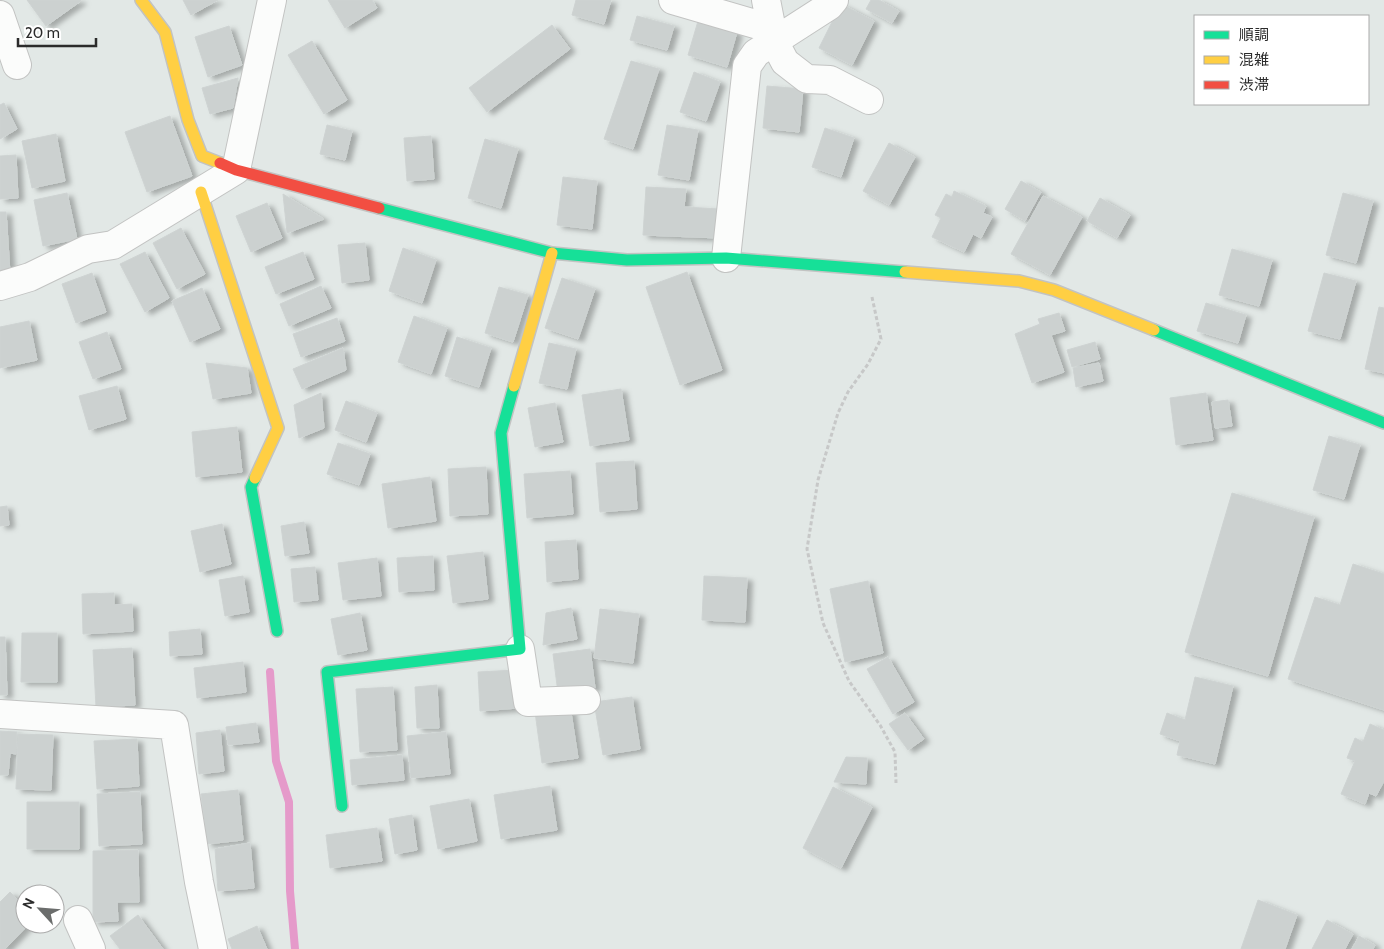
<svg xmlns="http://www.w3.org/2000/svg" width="1384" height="949" font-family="Cabin,'Noto Sans JP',sans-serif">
	<defs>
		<filter id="shadow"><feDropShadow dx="5.5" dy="3" stdDeviation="2.5" flood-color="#0004"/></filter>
	</defs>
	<rect width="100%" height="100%" fill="#e2e8e6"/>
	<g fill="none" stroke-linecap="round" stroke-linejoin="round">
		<!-- stream -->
		<path stroke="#e59aca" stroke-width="8" d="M270 672 276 761 289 802 290 891 295 949"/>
	</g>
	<!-- building -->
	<path fill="#ccd1d0" stroke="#ced3d2" filter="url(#shadow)" d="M27 0H80L81 1 46 26Z
		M183 0H218L191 15Z
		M328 0H372L377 8 345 28Z
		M576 0H611L604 24 572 15Z
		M871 0H879L899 11 892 23 866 9Z
		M841 4 874 21 852 65 819 48Z
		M637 16 674 26 667 50 630 40Z
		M698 21 737 32 727 67 688 55Z
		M552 25 570 49 487 112 469 88Z
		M229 26 242 65 208 77 195 37Z
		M312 41 347 100 324 114 288 55Z
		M631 61 659 69 633 149 604 139Z
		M694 72 720 82 706 121 680 112Z
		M238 78 233 108 210 114 202 88Z
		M767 86 803 89 799 132 763 128Z
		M4 103 17 129 0 139V105Z
		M170 116 192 176 147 192 125 132Z
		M327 125 352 131 345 160 320 154Z
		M667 125 698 130 689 180 658 175Z
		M825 128 854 138 841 177 812 167Z
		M56 134 65 181 32 188 22 141Z
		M431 136 434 179 407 181 404 138Z
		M485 139 518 149 501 208 468 198Z
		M889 143 915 157 889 205 863 191Z
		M16 155 18 198 0 199V156Z
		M563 177 597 181 592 229 557 225Z
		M1021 181 1041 192 1025 221 1005 209Z
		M646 187 686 189 684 207 720 209 719 238 643 235Z
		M954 191 986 206 983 213 992 217 981 238 973 234 964 252 932 237 941 218 935 215 946 194 952 197Z
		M67 193 77 239 43 246 34 200Z
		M1343 193 1373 201 1356 263 1326 255Z
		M283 194 324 219 287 233Z
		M1043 196 1082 217 1050 275 1011 254Z
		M1100 198 1130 215 1117 238 1087 221Z
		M267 203 282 238 251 252 236 216Z
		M0 212H6L10 273 0 274Z
		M181 228 205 274 177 289 153 243Z
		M365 243 369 280 342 283 338 245Z
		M403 248 436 260 422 303 389 291Z
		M1232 249 1272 260 1259 306 1219 295Z
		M145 252 169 298 145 312 120 264Z
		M303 252 314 279 276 294 265 267Z
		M687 272 722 370 680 385 646 287Z
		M92 273 106 312 76 323 62 284Z
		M1324 273 1356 281 1340 339 1308 331Z
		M562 278 595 289 578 339 545 328Z
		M321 286 331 308 289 326 280 304Z
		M499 287 528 295 513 342 485 333Z
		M202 288 220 329 190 342 172 301Z
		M1206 303 1246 315 1238 343 1197 331Z
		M1379 307 1384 308V373L1365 369Z
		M1059 313 1065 331 1051 335 1064 372 1032 383 1015 334 1040 324 1038 319Z
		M414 316 447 328 431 374 398 362Z
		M337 318 345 341 301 357 293 334Z
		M29 321 37 360 0 368V327Z
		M107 332 121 369 93 379 79 342Z
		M457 337 491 348 479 387 445 376Z
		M1095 342 1100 359 1072 367 1067 350Z
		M549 343 576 349 567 389 539 383Z
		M343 348 346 370 302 389 293 369Z
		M206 363 247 368 251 393 213 399Z
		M1099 363 1103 381 1076 387 1073 368Z
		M117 386 126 419 89 430 79 396Z
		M621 389 629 440 590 446 582 395Z
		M321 393 324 428 299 438 294 405Z
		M1206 393 1213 440 1176 445 1170 398Z
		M1228 400 1232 426 1215 428 1212 402Z
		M346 401 377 413 366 442 335 430Z
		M555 403 563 442 535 447 528 408Z
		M237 427 242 472 196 477 192 432Z
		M1329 436 1360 445 1344 499 1313 490Z
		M338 443 370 454 359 485 327 474Z
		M634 461 637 509 600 512 596 463Z
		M486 467 488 514 450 516 448 469Z
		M570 471 573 514 527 518 524 474Z
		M430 477 436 521 388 528 382 484Z
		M1232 493 1314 517 1268 676 1185 652Z
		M7 506 9 525 0 526V507Z
		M304 522 309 553 285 556 281 526Z
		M222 524 231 564 200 572 191 531Z
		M576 540 578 579 547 582 545 542Z
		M483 552 488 599 453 603 447 556Z
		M433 556 434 590 399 592 397 558Z
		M377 558 381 596 343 600 338 563Z
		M1353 564 1384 574V710L1288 679 1315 597 1340 605Z
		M315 567 318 600 294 602 291 569Z
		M243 576 249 612 225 616 219 580Z
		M704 576 747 578 745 622 702 620Z
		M868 581 883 653 845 662 830 589Z
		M114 593V605L132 604 133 631 83 634 82 594Z
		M571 608 577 639 543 645 546 613Z
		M600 609 639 614 633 663 594 658Z
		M360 613 367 650 338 655 331 619Z
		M200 629 202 654 170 656 169 632Z
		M22 633H57V682H21Z
		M0 637H5L7 695H0Z
		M132 648 135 705 96 707 93 650Z
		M590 649 595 688 558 693 553 654Z
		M888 657 914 702 893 714 867 669Z
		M243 662 246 692 197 698 194 668Z
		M516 670 518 708 480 711 478 672Z
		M1195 677 1233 686 1215 764 1177 755 1180 741 1160 734 1167 713 1185 720Z
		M437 685 439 728H417L415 687Z
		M393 687 397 750 360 752 356 689Z
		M632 697 640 749 603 755 594 702Z
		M570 706 578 758 542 763 535 712Z
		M905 713 924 739 908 750 889 724Z
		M256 723 259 742 228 745 226 727Z
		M1370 724 1384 730V781L1376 796 1369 793 1365 804 1341 794 1355 761 1347 758 1355 738 1363 742Z
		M220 730 224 771 199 774 196 733Z
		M0 731 17 732 16 754 10 753 8 775H0Z
		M446 732 450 774 411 778 407 736Z
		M18 734 53 735 51 790 16 789Z
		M137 739 139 786 97 789 94 741Z
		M402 755 404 780 352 785 350 760Z
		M846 757 867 758 866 784 834 782Z
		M550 786 557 830 501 839 494 795Z
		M833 787 872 807 841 868 803 848Z
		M238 790 243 840 207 844 201 794Z
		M140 792 142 844 99 846 97 794Z
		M469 799 477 841 438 849 430 806Z
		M27 802H79V849H27Z
		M412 815 417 850 395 854 389 819Z
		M377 828 382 861 330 868 326 835Z
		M250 843 254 888 218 891 215 849Z
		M138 850 139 902H117L118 921 93 922V851Z
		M10 892 25 907V924H29L5 949H0V902Z
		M1258 900 1297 915 1285 949H1241Z
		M138 915 163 949H120L110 936Z
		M1327 920 1353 934 1345 949H1312Z
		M257 926 267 949H232L228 939Z
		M1359 936 1375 945 1373 949H1352Z"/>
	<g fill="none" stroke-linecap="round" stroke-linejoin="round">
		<!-- street casing -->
		<g stroke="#c2c3c2" stroke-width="30">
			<path id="street" d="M673 0 772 29
				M766 0 774 41 785 62 807 79 830 80 869 100
				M0 15 17 65
				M726 258 747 66 756 53 829 6 834 0
				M0 286 30 277 88 249 113 245 236 170 272 0
				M520 649 528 702 586 700
				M0 714 174 725 199 882 213 949
				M78 920 91 949"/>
		</g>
		<!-- fast casing -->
		<g stroke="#c2c3c2" stroke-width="14">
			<path id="fast" d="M379 208 552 253 627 260 726 258 905 272
				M1154 330 1384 423
				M255 478 251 487 277 631
				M342 806 327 672 520 649 501 433 514 386"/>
		</g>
		<!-- slow casing -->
		<g stroke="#c2c3c2" stroke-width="14">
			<path id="slow" d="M141 0 165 32 188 120 202 156 220 163
				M201 192 278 428 255 478
				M905 272 1019 281 1054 290 1154 330
				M514 386 552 253"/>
		</g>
		<!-- jam casing -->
		<g stroke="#c2c3c2" stroke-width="14">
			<path id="jam" d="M220 163 236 170 379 208"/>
		</g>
		<!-- path -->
		<path stroke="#c7c8c8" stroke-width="3" stroke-dasharray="4 2.5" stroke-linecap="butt" d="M872 297 881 339 868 364 848 392 838 413 818 480 807 549 823 623 849 681 880 725 895 752 896 783"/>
		<!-- street -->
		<use href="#street" stroke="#fbfcfb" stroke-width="28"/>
		<!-- fast -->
		<use href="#fast" stroke="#16e098" stroke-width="11"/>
		<!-- slow -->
		<use href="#slow" stroke="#ffcf43" stroke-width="11"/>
		<!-- jam -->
		<use href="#jam" stroke="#f24e42" stroke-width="11"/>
	</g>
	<!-- legend -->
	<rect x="1194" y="15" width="175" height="90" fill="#ffffff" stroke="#aaaaaa"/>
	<rect x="1204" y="31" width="25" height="8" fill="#16e098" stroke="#aaaaaa"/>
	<text x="1239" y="40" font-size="15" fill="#2b2b2b">順調</text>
	<rect x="1204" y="56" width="25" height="8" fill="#ffcf43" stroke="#aaaaaa"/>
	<text x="1239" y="65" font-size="15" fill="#2b2b2b">混雑</text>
	<rect x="1204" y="81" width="25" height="8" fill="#f24e42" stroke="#aaaaaa"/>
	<text x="1239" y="90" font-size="15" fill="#2b2b2b">渋滞</text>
	<!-- north arrow -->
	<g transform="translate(40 909) rotate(296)"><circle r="24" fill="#ffffff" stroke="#aaaaaa"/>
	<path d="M0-4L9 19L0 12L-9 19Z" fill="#6b6d6c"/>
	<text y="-8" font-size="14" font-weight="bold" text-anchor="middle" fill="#2b2b2b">N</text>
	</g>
	<!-- scale -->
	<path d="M18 38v8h78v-8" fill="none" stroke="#2b2b2b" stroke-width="2.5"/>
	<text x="25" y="38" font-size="15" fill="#2b2b2b" stroke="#ffffff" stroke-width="4" paint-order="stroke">20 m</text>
</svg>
